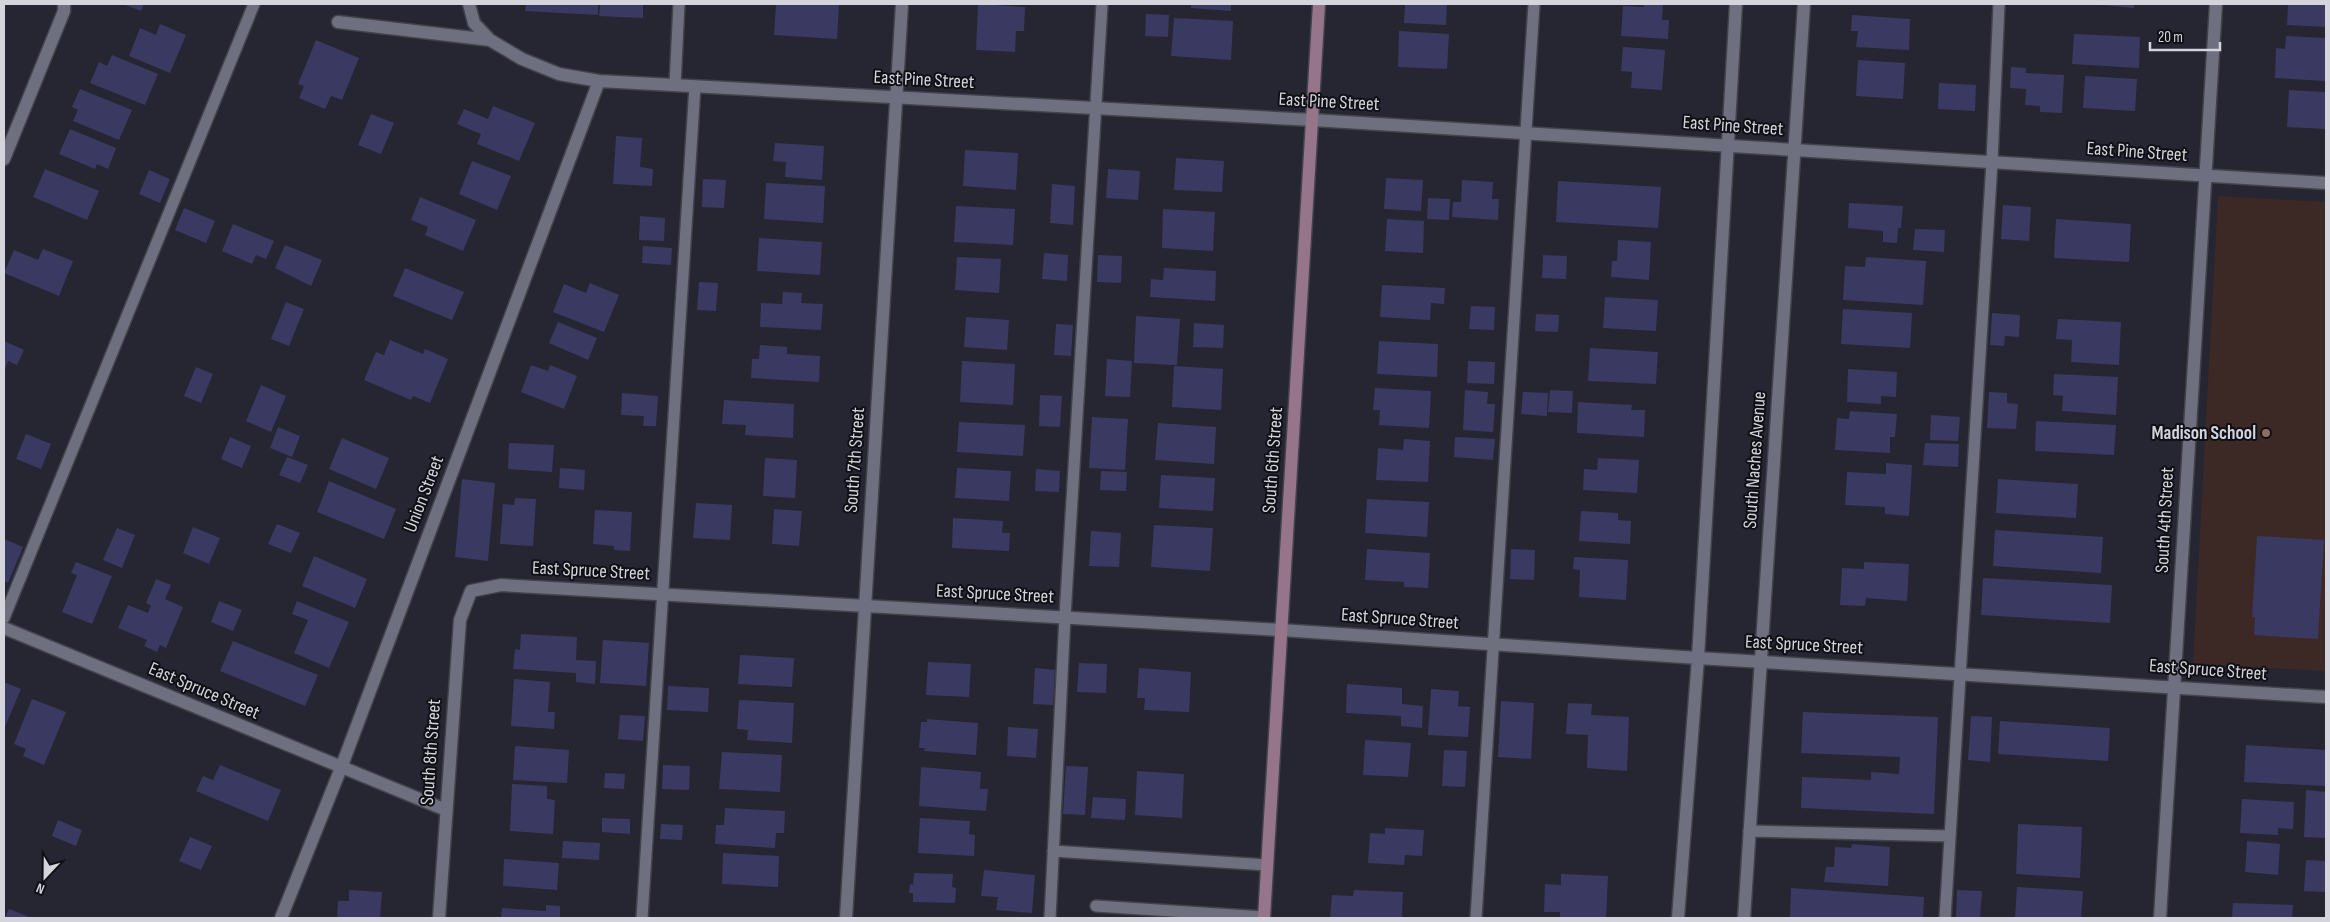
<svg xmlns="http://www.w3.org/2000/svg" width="2330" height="922" font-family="'Sofia Sans Condensed',sans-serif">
	<rect width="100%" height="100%" fill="#252632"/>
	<!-- education -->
	<path fill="#3c2925" d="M2218 196 2326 202V671L2193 664Z"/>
	<!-- building -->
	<path fill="#3a3961" d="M123 4H144L141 11Z
		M526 4H598V15L525 11Z
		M600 4H643V18L599 16Z
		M776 4H839L837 39 774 35Z
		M978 4 1025 7 1024 31H1016L1015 52 976 50Z
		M1191 4H1231V11L1191 8Z
		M1405 4H1447L1446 25 1404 23Z
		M1644 4H1663L1662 20H1669L1668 39 1621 36 1623 6 1644 7Z
		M2091 4H2134V8Z
		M2288 4H2326V27L2287 25Z
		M1146 14 1169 15 1168 37 1145 36Z
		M1852 15 1910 19 1909 50 1856 47 1858 31H1851Z
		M1174 18 1233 21 1231 60 1171 56Z
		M160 24 186 35 170 73 129 56 140 28 156 35Z
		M1399 31 1449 34 1447 69 1398 67Z
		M2074 34 2140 37 2139 68 2072 64Z
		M2286 36 2326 38V81L2275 78 2276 48 2285 49Z
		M316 40 359 58 342 100 331 96 325 109 299 98 304 86 298 84Z
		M1623 47 1665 50 1662 90 1631 88 1632 72 1621 71Z
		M112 55 158 74 145 105 90 83 99 62 107 66Z
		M1858 60 1905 63 1903 99 1856 96Z
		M2011 67 2026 68V73L2064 75 2062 113 2040 112V106L2025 105 2026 89 2010 88Z
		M2085 76 2137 79 2135 111 2083 108Z
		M1939 83 1976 85 1975 111 1938 109Z
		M80 89 132 110 119 140 73 121 78 110 72 107Z
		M2289 90 2326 92V129L2287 127Z
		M493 106 535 123 519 161 477 144 481 134 457 124 464 109 488 119Z
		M371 114 394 123 381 154 358 145Z
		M70 129 116 148 108 169 97 164 95 169 59 154Z
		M616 136 642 138 640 167 653 169 652 186 613 184Z
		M775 143 824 146 822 180 785 177 786 162 773 161Z
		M965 150 1018 153 1016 190 963 186Z
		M1176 158 1224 161 1222 192 1174 190Z
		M472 161 511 176 497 210 459 194Z
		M45 169 99 191 87 220 33 197Z
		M1108 169 1140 171 1138 200 1106 198Z
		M149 170 170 179 160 203 139 194Z
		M1386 178 1423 180 1421 211 1384 209Z
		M703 179 726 180 724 208 702 207Z
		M1462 180 1493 182 1492 199H1499L1498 220 1452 217 1453 202H1461Z
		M1558 181 1661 187 1658 228 1556 222Z
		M766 183 825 186 823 223 764 219Z
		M1052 184 1075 186 1073 225 1050 223Z
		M420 197 476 220 463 251 425 235 428 227 411 220Z
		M1428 198 1450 199 1449 220 1427 219Z
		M1849 203 1903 206 1901 228H1898L1897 243 1883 242V231L1848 228Z
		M2003 205 2031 207 2029 241 2001 239Z
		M956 206 1015 209 1013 245 954 242Z
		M184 208 215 221 206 243 175 230Z
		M1163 209 1215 212 1213 251 1162 248Z
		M640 216 665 218 664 241 639 240Z
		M1387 219 1424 221 1423 253 1385 251Z
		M2056 219 2131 224 2129 262 2054 258Z
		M233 224 274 241 266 259 256 255 252 264 222 251Z
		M1915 229 1945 230 1944 252 1913 250Z
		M759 238 822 242 820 275 757 271Z
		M1618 240 1651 242 1649 280 1611 277 1612 261H1617Z
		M285 245 322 260 311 286 275 268Z
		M643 246 672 248 671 265 642 263Z
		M43 249 73 261 59 296 4 273 14 250 38 260Z
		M1044 253 1068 255 1067 281 1042 279Z
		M1098 255 1122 256 1121 283 1097 282Z
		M1543 255 1567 256 1566 279 1542 278Z
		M957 257 1001 259 999 293 955 290Z
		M1866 257 1926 261 1923 305 1843 300 1845 266 1865 267Z
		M405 268 464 292 452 320 393 296Z
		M1164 268 1216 271 1215 301 1150 297 1151 279 1163 280Z
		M699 282 718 283 716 311 697 310Z
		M590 283 619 295 604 332 553 312 564 284 586 293Z
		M1382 285 1445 288 1444 304 1431 303 1430 320 1380 317Z
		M783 292 802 293 801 303 823 304 821 330 760 327 761 303 782 304Z
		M1605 297 1658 300 1656 331 1603 328Z
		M286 302 304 309 289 346 271 339Z
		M1471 306 1495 307 1494 330 1469 329Z
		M1843 309 1912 313 1910 348 1841 344Z
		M1992 313 2020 315 2019 337 2005 336 2004 346 1990 345Z
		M1536 314 1559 315 1558 332 1535 331Z
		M1136 316 1180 319 1177 365 1134 363Z
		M966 317 1009 320 1007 350 964 347Z
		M2058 319 2121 322 2119 365 2071 362 2072 340 2056 339Z
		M558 322 597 338 588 360 549 343Z
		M1194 323 1224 325 1223 348 1193 347Z
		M1056 324 1073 325 1071 356 1054 355Z
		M390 340 423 354 425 349 448 359 430 403 413 396 411 400 364 380 376 352 384 355Z
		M4 341 24 350 17 365 8 361 4 372Z
		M1379 341 1438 344 1437 377 1377 374Z
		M760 345 787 347V354L820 356 819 382 751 378 752 359H759Z
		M1590 348 1658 352 1656 384 1588 381Z
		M1107 359 1132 361 1130 397 1105 396Z
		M962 361 1015 364 1013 405 960 402Z
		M1468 361 1495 362 1494 384 1467 383Z
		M531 365 548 371 550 365 577 376 564 409 521 392Z
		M1174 366 1223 369 1221 410 1172 407Z
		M196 367 213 374 201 403 184 396Z
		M1848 369 1897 372 1896 397 1881 396V404L1847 402Z
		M2054 374 2118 377 2116 415 2062 411 2063 396 2053 395Z
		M261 385 286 396 271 432 246 421Z
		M1375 388 1431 391 1429 428 1379 425 1380 410H1373Z
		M1465 390 1488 392 1487 404H1495L1493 432 1463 430Z
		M1550 390 1573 391 1572 413 1548 412Z
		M1523 392 1548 393 1547 416 1521 414Z
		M1989 392 2007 393V403L2018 404 2016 429 1987 428Z
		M622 393 658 396 656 426H643L644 416 621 415Z
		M1040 395 1062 396 1060 427 1039 426Z
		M724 400 794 404 793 438 745 435 746 425 722 424Z
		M1578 402 1632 405 1631 410H1645L1644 437 1577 433Z
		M1850 411 1897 414 1895 437H1890V453L1835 450 1837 418 1849 419Z
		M1931 415 1960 417 1958 441 1930 440Z
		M1092 417 1128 419 1125 470 1089 468Z
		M2036 421 2116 425 2114 455 2035 451Z
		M959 422 1025 425 1023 456 957 452Z
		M1158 423 1216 427 1214 464 1155 460Z
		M278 427 300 436 292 457 270 448Z
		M26 434 51 444 41 469 16 459Z
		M230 437 251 446 242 468 221 459Z
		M1455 437 1495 439 1493 460 1454 457Z
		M342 438 389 458 376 489 329 469Z
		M1404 439 1430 441 1428 482 1376 480 1378 448 1403 450Z
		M509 443 554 445 552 472 508 469Z
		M1925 443 1959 444 1958 467 1923 465Z
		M287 457 308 465 300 483 279 475Z
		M765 458 797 460 795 498 763 496Z
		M1598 458 1639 460 1637 493 1583 490 1584 469 1597 470Z
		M1886 463 1912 465 1909 516 1885 514V507L1845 505 1847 472 1886 474Z
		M560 468 585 470 584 490 559 488Z
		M957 468 1011 471 1009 501 955 498Z
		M1036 469 1060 471 1059 492 1035 491Z
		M1101 471 1127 472 1126 491 1100 490Z
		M1161 475 1215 478 1213 511 1159 508Z
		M462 479 495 483 488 561 455 557Z
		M1998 479 2078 484 2076 518 1996 513Z
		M329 481 396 509 384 539 317 512Z
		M515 498 536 499 533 546 500 544 503 504 514 505Z
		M1367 499 1429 502 1427 537 1365 533Z
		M696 503 732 505 730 540 693 538Z
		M774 509 802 511 799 546 772 544Z
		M595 510 632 512 630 551 614 550V546L593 544Z
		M1581 511 1618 513V520L1631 521 1630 544 1579 541Z
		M953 518 1003 521 1002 533H1010L1009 551 952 548Z
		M277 524 300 533 291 553 268 544Z
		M1154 525 1213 528 1210 571 1151 567Z
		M193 527 220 538 209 564 183 553Z
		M117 528 135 535 122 568 103 560Z
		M1995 530 2103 537 2101 573 1993 566Z
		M1091 531 1121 533 1119 567 1089 566Z
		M2257 536 2324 540 2318 639 2254 635 2255 617H2252Z
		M4 539 23 547 8 583 4 581Z
		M1367 549 1430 553 1428 588 1404 587V582L1365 580Z
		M1511 549 1535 550 1534 580 1510 579Z
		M314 556 367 579 355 608 302 586Z
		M1574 557 1628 560 1626 600 1579 597 1580 570 1573 569Z
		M76 562 112 576 92 624 62 612 77 575 71 573Z
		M1864 562 1909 564 1907 601 1866 598 1865 606 1840 605 1842 568 1864 569Z
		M1983 578 2112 585 2110 623 1981 615Z
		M156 579 171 585 165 599 183 607 166 648 160 645 157 652 144 646 147 640 118 628 128 605 148 613 151 606 146 603Z
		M219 601 242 610 233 631 211 622Z
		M297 601 349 622 329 668 294 653 308 620 292 614Z
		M521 634 577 637 576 660 596 661 595 684 576 682V673L513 669 515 649 520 650Z
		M603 640 649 643 646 686 600 683Z
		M233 641 318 675 305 706 220 671Z
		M740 655 794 658 792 687 738 684Z
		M928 662 971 664 969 697 926 695Z
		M1079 663 1107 664 1106 693 1077 692Z
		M1035 668 1055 670 1053 705 1033 704Z
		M1139 668 1191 672 1189 712 1144 710 1145 698H1137Z
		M514 679 550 682 548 712H555L554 729 511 726Z
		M4 682 21 689 4 729Z
		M1347 684 1402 688V704L1423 706 1422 728 1401 726V716L1346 713Z
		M668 686 709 688 708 712 667 710Z
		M1431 689 1459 691 1458 706 1470 707 1468 737 1428 735Z
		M32 699 66 712 44 765 23 756 26 749 14 744Z
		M739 700 794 703 792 743 747 740 748 730 737 729Z
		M1501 701 1534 703 1531 759 1498 757Z
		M1568 703 1592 704 1591 715 1629 717 1627 771 1587 768 1588 735 1566 734Z
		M1803 712 1938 717 1934 814 1801 808 1802 777 1871 780V772L1899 774 1900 757 1801 753Z
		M620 715 645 716 643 741 618 739Z
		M1971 716 1992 717 1990 762 1968 760Z
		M927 719 978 723 976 755 924 751 925 748H919L921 722H927Z
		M2000 721 2110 728 2108 761 1998 754Z
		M1008 727 1038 729 1036 758 1007 756Z
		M1365 740 1411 743 1408 777 1363 775Z
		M2246 745 2326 750V786L2244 782Z
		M515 746 569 750 567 783 513 780Z
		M1444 750 1467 751 1465 787 1442 786Z
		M722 752 782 755 780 792 719 789Z
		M220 765 281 790 268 821 196 791 203 776 213 780Z
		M663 765 690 766 689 790 662 789Z
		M1066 766 1088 767 1085 815 1063 814Z
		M921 767 981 772 980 789H988L986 811 919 806Z
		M1137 771 1184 774 1182 818 1135 815Z
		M605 773 625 774 624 789 604 788Z
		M512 784 547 786V799L555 800 553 834 510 831Z
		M2306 790 2326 792V838L2304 837Z
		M1093 797 1126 799 1125 820 1091 818Z
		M2242 799 2294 802 2293 829 2278 828V835L2240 833Z
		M725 808 785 811 784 833H776L775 848 715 844 716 825H724Z
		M602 818 630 819V834L602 832Z
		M920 818 970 821 969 834 975 835 974 856 918 853Z
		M58 820 82 830 76 846 52 836Z
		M661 824 683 825 682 840 660 839Z
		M2018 824 2082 827 2080 878 2016 874Z
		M1385 828 1424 830 1422 856 1405 855 1404 865 1368 863 1370 833 1385 834Z
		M190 837 212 846 201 870 179 861Z
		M563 841 600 843 599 860 562 858Z
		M2247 841 2280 844 2278 875 2245 872Z
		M1852 844 1890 847 1888 886 1824 882 1826 867H1834L1835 847 1851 848Z
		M723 853 779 856 778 887 722 884Z
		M504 859 559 863 557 890 503 886Z
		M2306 860 2326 861V892L2304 891Z
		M984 870 1035 875 1032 913 996 910 998 897 981 896Z
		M914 873 953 874 952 887 956 888 955 903 913 902V893H909L910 884 913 885Z
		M1561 874 1608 876 1606 918H1560V912H1544L1545 884 1561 885Z
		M2017 887 2083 891 2081 918H2015Z
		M1791 888 1924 897 1923 918H1790Z
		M349 890 382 892 380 918H337L338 901H349Z
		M1354 890 1403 892 1402 918H1330L1332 895 1353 896Z
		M1957 890 1982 891 1980 918H1956Z
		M2233 903 2293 905 2292 918H2232Z
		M546 905 560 906V918H501L502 908 546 911Z
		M9 909 32 918H5Z"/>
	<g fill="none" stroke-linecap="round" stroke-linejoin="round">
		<!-- lane casing -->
		<g stroke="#42424c" stroke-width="14">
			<path id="lane" d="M675 85 679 4
				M4 618 254 4
				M1749 831 1950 836
				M1053 851 1267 865
				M1096 906 1264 917
				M642 918 695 86
				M1050 918 1065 616 1102 4
				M1476 918 1534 4
				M1945 918 1992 162 1999 4"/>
		</g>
		<!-- street casing -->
		<g stroke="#42424c" stroke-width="15">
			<path id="street" d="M469 4 474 23 490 40
				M338 22 490 40 522 59 559 74 599 81 1313 120 2326 183
				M4 159 64 11V4
				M4 628 446 810
				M281 918 341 768 599 81
				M439 918 460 620 471 591 501 585 1281 630 1698 658 2326 697
				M846 918 902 4
				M1678 918 1698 658 1736 4
				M1744 918 1804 4
				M2160 918 2216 4"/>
		</g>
		<!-- secondary casing -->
		<g stroke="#42424c" stroke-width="15">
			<path id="secondary" d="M1264 918 1319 4"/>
		</g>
		<!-- lane -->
		<use href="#lane" stroke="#6f707f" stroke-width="11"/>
		<!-- street -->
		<use href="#street" stroke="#6f707f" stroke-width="12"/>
		<!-- secondary -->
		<use href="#secondary" stroke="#96748a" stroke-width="12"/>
	</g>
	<!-- markers -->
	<circle fill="#8d6e63" stroke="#0f0f15" stroke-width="2" cx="2266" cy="433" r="5"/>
	<g text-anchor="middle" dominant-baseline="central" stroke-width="4" stroke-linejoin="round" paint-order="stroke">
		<!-- street labels -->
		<g font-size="19" fill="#d3d4dc" stroke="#0f0f15">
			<text transform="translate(924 80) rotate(3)">East Pine Street</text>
			<text transform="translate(1329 102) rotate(3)">East Pine Street</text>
			<text transform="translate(1733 126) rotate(4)">East Pine Street</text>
			<text transform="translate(2137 152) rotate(4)">East Pine Street</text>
			<text transform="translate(855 460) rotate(-86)">South 7th Street</text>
			<text transform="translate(1273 460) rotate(-86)">South 6th Street</text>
			<text transform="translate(1755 460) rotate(-86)">South Naches Avenue</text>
			<text transform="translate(424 494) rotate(-69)">Union Street</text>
			<text transform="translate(2165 520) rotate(-87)">South 4th Street</text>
			<text transform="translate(591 571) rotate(3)">East Spruce Street</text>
			<text transform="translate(995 594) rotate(3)">East Spruce Street</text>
			<text transform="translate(1400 619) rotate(4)">East Spruce Street</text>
			<text transform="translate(1804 645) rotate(3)">East Spruce Street</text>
			<text transform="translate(2208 670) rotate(4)">East Spruce Street</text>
			<text transform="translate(204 691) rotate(23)">East Spruce Street</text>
			<text transform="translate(431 752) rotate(-86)">South 8th Street</text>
		</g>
		<!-- poi labels -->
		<g font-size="19" font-weight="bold" fill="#d3d4dc" stroke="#0f0f15" text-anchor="end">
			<text x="2256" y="433">Madison School</text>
		</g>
	</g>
	<!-- border -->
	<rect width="2330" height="922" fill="none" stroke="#d3d4dc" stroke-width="10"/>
	<!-- north arrow -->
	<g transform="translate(45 877) rotate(202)" stroke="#0f0f15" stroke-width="4" paint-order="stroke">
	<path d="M0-4L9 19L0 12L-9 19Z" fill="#d3d4dc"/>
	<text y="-8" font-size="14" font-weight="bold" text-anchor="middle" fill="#d3d4dc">N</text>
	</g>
	<!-- scale -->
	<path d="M2150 42v8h70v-8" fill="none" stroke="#d3d4dc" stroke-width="2.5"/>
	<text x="2158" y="42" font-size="15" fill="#d3d4dc" stroke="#0f0f15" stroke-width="4" paint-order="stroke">20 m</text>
</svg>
